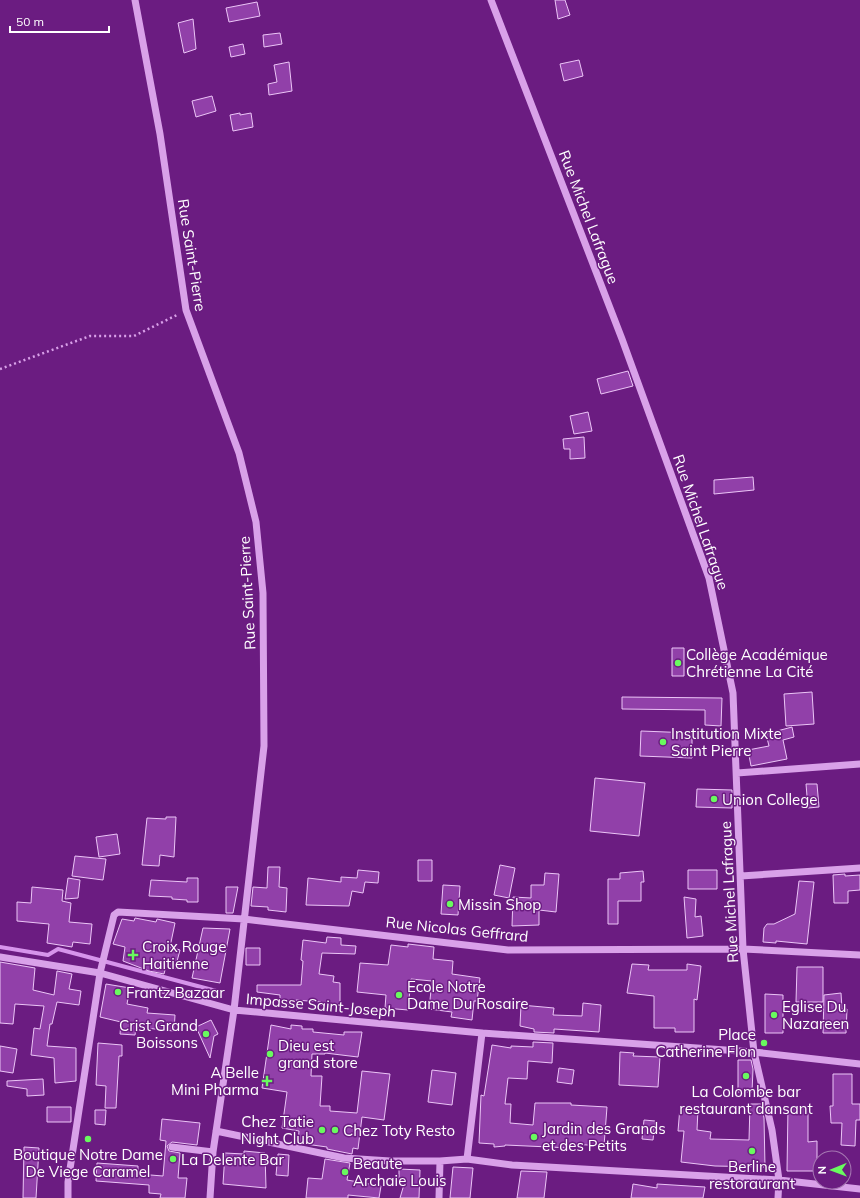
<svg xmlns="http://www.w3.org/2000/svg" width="860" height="1198" font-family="Mulish,sans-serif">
	<rect width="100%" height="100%" fill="#6b1c81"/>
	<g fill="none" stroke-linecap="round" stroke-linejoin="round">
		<!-- stream -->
		<path stroke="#d694eb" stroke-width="4" d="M0 947 48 955 58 949 220 992"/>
	</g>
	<!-- building -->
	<path fill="#9140a9" stroke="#ecc5f7" d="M555 0H565L570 15 558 19Z
		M257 2 260 16 229 22 226 8Z
		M193 19 196 49 184 53 178 23Z
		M280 33 282 44 264 47 263 35Z
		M243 44 245 54 231 57 229 47Z
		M579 60 583 76 564 81 560 64Z
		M289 62 292 91 269 95 268 84 277 82 274 65Z
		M212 96 216 111 196 117 192 101Z
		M240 113V115L251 113 253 127 233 131 230 115Z
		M628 371 633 386 601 394 597 379Z
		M588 412 592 431 574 434 570 416Z
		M584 437 585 458 570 459V449H564L563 439Z
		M753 477 754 490 714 494V480Z
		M672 648H684V676H672Z
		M812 692 814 724 786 726 784 694Z
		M622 697 722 698 721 726 705 725V710L622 709Z
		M792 727 794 737 783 740 787 759 751 766 748 750 769 746 766 734Z
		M641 731 692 733V758L640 756Z
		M595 778 645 783 639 836 590 831Z
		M806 784H817L819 807 808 808Z
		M697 789 732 790V808L696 807Z
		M166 817H176L174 857 160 855 159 866 142 865 147 818 166 819Z
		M117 834 120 854 99 857 96 837Z
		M75 856 106 859 103 880 72 876Z
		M418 860H432V881H418Z
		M500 865 515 868 509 898 494 895Z
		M268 867H280L279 887 287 888 286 912 268 910V907L251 906 253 887 267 888Z
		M358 870 379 872 378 883 365 882 363 893 352 891 349 906 306 905 308 878 341 882V877L357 878Z
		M688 870H717V889H688Z
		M643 871 644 882H641V901H618V924H608V879H620V873Z
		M545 873 559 874 556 912 539 910V925L512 926 513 897 531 898V885H544Z
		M845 874V876L860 875V890L848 891V903H834L833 875Z
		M68 878 80 880 78 898 65 899Z
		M187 878H198V902H187V900L172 899V897L149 896 151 880 187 882Z
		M799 881 814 882 807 944 776 941V943L763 942 764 928 767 924H774L795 914Z
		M443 885 460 886 458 915 441 914Z
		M32 887 63 890 62 901 71 903 69 922 92 924 90 944 73 942 72 947 47 943 49 924 17 921V902L31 903Z
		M226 887H238L233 913H226Z
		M684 897 696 899 695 917 701 916 703 936 687 938Z
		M135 918 156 922 157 919 175 923 170 947 180 950 175 969 166 966 164 974 149 971 123 961 125 947 113 944 122 919 134 921Z
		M203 928 230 929 220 983 192 978Z
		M327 937 341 938V945L356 946 355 954 322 953 319 974 334 976 333 982 340 983V1004H333L332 1006 320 1005 321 1002 296 1000V1004L280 1005V995L257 992V985H301L303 961 301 960 303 940 326 943Z
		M408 944 434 947 433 959 453 961 452 974 480 978 477 1001H474L472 1020 451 1017 452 1012 429 1009 432 981 411 979 408 1010 385 1008 386 995 357 992 360 963 388 965 391 945 408 947Z
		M246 948H260V965H246Z
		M0 962 35 968 33 990 54 995 57 971 72 974 69 989 81 991 79 1005 57 1002 52 1024H50L47 1046 76 1048V1081L55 1083 54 1058 31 1055 34 1028 40 1029 44 1006 15 1004 13 1024 0 1023Z
		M632 964 649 965 648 970H687V964L701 966 697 1000 694 999V1032H675V1028H654V996L627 993Z
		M797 967H823V1002H796Z
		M106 984 130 988 127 1004 148 1008 147 1013 175 1015 174 1031 136 1027 135 1035 120 1034 121 1022 100 1017Z
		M841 993 842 1009H847L846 1033H823L824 995Z
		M765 994 783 995V1033H765Z
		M583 1003 601 1005 599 1032 554 1029V1033L534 1032V1029L520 1026 521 1005 554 1008 553 1015 582 1016Z
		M211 1020 218 1034 214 1036 210 1058 196 1027Z
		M271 1025 291 1029V1025L302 1026V1029H313V1032L344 1035V1032H362L358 1057 325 1053V1054H312L311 1076H322L320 1106H330V1111L357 1113 362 1071 390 1074 384 1120 362 1117 358 1149 353 1148 352 1154 327 1149V1147L298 1143 299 1131 282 1128 287 1092 262 1088Z
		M533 1042 553 1043 552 1063 528 1061 527 1079 508 1078 505 1104H511L510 1123 533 1125 535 1103H571V1105L607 1107 604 1146 571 1144V1148L505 1145V1146L494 1147V1144L479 1143 481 1095 484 1096 492 1045 511 1048V1046L533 1047Z
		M98 1043 122 1045V1056H119L116 1108H105L106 1086 96 1085Z
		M0 1046 17 1049 13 1073 0 1071Z
		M620 1052 634 1053 633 1056 660 1057 658 1087 619 1085Z
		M738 1060H751L753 1069 752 1092H738Z
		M559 1068 574 1070 572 1084 557 1082Z
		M432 1070 456 1073 452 1105 428 1102Z
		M833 1074H852V1104H860V1120H856L855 1146 841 1145 842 1123H831L830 1106H833Z
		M43 1079 44 1095 27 1096V1089L7 1086V1081Z
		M750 1104H761L764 1118 765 1167 715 1166 681 1162 684 1131H678L680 1107 698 1109 697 1130 711 1132 710 1139 749 1140Z
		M47 1107H71V1122H47Z
		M788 1107 808 1108V1142L817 1141V1171H787Z
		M95 1110H106L105 1125 95 1124Z
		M162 1119 200 1123 197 1145 172 1142 167 1146 169 1151 180 1153 178 1178H187L185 1198H160L161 1194 149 1193V1185L96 1181 97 1163 138 1166V1174L163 1176 166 1141 160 1140Z
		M644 1120 655 1121 653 1140 642 1139Z
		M24 1147 39 1148 36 1198H23Z
		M244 1151 265 1153 266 1188 223 1184 225 1153 244 1154Z
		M278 1154 289 1155 288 1176 276 1175Z
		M325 1159 350 1163 347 1180 381 1186 379 1198 348 1195V1198H306L308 1178 322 1179Z
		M453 1167 473 1168 470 1198H450Z
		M399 1169 420 1170 419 1198H400L405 1181 399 1180Z
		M521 1171 547 1172 544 1198H517Z
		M633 1184 657 1188V1184L705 1187 703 1198H631Z"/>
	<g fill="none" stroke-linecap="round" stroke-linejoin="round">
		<!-- path -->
		<path stroke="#d9a1e9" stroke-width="2.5" stroke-dasharray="2 3" stroke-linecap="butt" d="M0 369 90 336H134L179 314"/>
		<!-- minor -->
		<path stroke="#d9a1e9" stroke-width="7" d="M135 0 160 134 186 310 239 453 256 522 263 593 264 746 234 1010 213 1152 210 1198
			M491 0 622 339 709 578 733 693 743 949 754 1052 772 1130 779 1180 778 1198
			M737 773 860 764
			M741 876 860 868
			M0 957 100 973 234 1010 482 1033 754 1052 860 1064
			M216 1131 344 1158 390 1161H440L467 1159 512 1165 779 1180 860 1189
			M172 1147 213 1152
			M467 1159 482 1033
			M68 1198V1182L100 973 114 915 118 912 244 919 508 950 743 949 860 955
			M439 1198 440 1161"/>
	</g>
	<!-- markers -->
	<g fill="#69fa5f" stroke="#6b1c81" stroke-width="1.5">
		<circle cx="678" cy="663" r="4"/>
		<circle cx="663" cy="742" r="4"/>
		<circle cx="714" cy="799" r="4"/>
		<circle cx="450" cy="904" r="4"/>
		<path d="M131 949h4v4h4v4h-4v4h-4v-4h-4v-4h4z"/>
		<circle cx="118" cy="992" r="4"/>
		<circle cx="399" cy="995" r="4"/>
		<circle cx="774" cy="1015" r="4"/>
		<circle cx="206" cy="1034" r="4"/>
		<circle cx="764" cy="1043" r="4"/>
		<circle cx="270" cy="1054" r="4"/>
		<circle cx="746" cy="1076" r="4"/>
		<path d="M265 1075h4v4h4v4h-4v4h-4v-4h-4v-4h4z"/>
		<circle cx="322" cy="1130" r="4"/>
		<circle cx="335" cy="1130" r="4"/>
		<circle cx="534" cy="1137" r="4"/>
		<circle cx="88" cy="1139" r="4"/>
		<circle cx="752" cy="1151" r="4"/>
		<circle cx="173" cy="1159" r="4"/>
		<circle cx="345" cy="1172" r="4"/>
	</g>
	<g text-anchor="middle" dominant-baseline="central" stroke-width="3" stroke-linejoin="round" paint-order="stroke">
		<!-- street labels -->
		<g font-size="15" fill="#fff" stroke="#6b1c81">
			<text transform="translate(589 217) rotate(69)">Rue Michel Lafrague</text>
			<text transform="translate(192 255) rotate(81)">Rue Saint-Pierre</text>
			<text transform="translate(701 522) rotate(71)">Rue Michel Lafrague</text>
			<text transform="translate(247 593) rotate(-93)">Rue Saint-Pierre</text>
			<text transform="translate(729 892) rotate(-93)">Rue Michel Lafrague</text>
			<text transform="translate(457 929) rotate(6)">Rue Nicolas Geffrard</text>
			<text transform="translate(321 1005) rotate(5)">Impasse Saint-Joseph</text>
		</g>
		<!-- poi labels -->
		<g font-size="15" fill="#fff" stroke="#6b1c81" text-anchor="start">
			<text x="686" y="654">Collège Académique<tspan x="686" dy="17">Chrétienne La Cité</tspan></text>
			<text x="671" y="733">Institution Mixte<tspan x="671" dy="17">Saint Pierre</tspan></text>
			<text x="722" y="799">Union College</text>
			<text x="458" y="904">Missin Shop</text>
			<text x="142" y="946">Croix Rouge<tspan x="142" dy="17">Haitienne</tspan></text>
			<text x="407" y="986">Ecole Notre<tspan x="407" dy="17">Dame Du Rosaire</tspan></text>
			<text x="126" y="992">Frantz Bazaar</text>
			<text x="782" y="1006">Eglise Du<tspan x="782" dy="17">Nazareen</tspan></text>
			<text x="198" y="1025" text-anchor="end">Crist Grand<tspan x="198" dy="17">Boissons</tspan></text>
			<text x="756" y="1034" text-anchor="end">Place<tspan x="756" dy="17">Catherine Flon</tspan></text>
			<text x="278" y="1045">Dieu est<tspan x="278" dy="17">grand store</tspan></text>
			<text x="259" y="1072" text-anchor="end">A Belle<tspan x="259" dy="17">Mini Pharma</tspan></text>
			<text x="746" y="1091" text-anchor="middle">La Colombe bar<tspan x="746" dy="17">restaurant dansant</tspan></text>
			<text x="314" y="1121" text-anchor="end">Chez Tatie<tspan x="314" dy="17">Night Club</tspan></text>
			<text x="542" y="1128">Jardin des Grands<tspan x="542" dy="17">et des Petits</tspan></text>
			<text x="343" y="1130">Chez Toty Resto</text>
			<text x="88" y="1154" text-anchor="middle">Boutique Notre Dame<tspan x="88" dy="17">De Viege Caramel</tspan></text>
			<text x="181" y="1159">La Delente Bar</text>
			<text x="353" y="1163">Beaute<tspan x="353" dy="17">Archaie Louis</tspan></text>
			<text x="752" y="1166" text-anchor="middle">Berline<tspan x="752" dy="17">restoraurant</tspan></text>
		</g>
	</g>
	<!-- north arrow -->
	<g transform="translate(832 1170) rotate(269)"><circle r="19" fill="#6b1c81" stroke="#a677b3"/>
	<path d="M0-3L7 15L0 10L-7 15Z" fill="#69fa5f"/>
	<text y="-6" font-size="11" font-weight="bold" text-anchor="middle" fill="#ffffff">N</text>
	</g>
	<!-- scale -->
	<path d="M10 26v6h99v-6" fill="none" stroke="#ffffff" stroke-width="2"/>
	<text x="16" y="26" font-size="12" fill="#ffffff" stroke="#6b1c81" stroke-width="3" paint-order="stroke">50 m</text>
</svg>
